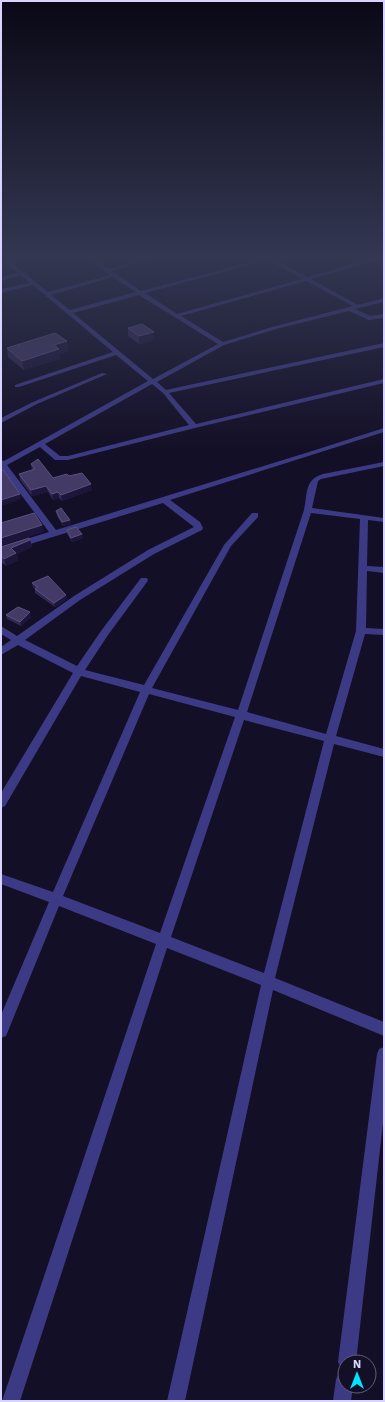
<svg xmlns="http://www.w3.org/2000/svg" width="385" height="1402" font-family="'Work Sans',sans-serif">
	<rect width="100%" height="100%" fill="#130f26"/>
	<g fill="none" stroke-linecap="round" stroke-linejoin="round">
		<!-- minor -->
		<path fill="#3d3a85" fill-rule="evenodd" d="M1 255H3L23 272H26V274L48 292 110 275 83 255H89L109 269 155 255H163L112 271 141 291 265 258 267 255H282L273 258 307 277 384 255V259L311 279 358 305 384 298V302L355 309 370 316 384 314V318L369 320 349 311 276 329 224 345 157 382 166 390 384 343V347L169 393 196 424 384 379V383L195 428 68 460H55L40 447 7 465 56 530 309 452 384 428V432L170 500 200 522 203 528 202 530 154 554 80 600 25 640 77 666 101 631 141 578H147L148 580 147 582 108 635 85 670 144 685 224 545 252 513H258V517L231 546 152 688 238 710 304 510C308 493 304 480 323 474L384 462V466L321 479 318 481 312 508 384 518V522L368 520 367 566 384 567V573L367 571 366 628 384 629V635L365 634 336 736 384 749V757L334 744 275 978 384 1022V1036L273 990 185 1401H167L261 985 167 948 20 1401H2L156 944 59 906 6 1036 1 1038V1015L49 902 1 884V874L53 892 140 692 81 676 5 806 1 808V793L73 673 18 645 1 655V647L11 640 1 634V626L17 636 74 596 148 550 194 527 163 503 1 553V547L49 532 1 468V460L4 461 148 381 116 355 19 387H15V385L113 352 33 285 1 293V289L30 283 21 275 1 281V277L18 273 1 259ZM268 260 302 279 177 314 145 293ZM113 277 136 292 70 310 51 295ZM306 281 353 306 272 327 223 342 181 316ZM139 295 218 344 153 379 73 313ZM152 384 163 393 189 425 68 456H60L45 444ZM311 513 360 519 356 631 326 734 247 712ZM149 694 235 717 160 933 63 896ZM244 720 324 741 264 973 171 937Z
			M102 373 107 374 37 404 1 423V418L33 402Z
			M384 1047V1114L356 1362H345V1370L341 1368 338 1362 377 1054 379 1049Z
			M345 1370V1386H353L351 1401H333L336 1379 339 1373Z"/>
	</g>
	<!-- wall -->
	<path fill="#312854" d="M128 328 154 340 139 344 128 336Z
		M67 341 68 351 60 354V359L24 370 8 357 7 348Z
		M31 464 53 478 69 476 92 490 62 501 59 498 53 500 48 492 32 496 20 480 19 474 32 470Z
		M56 511 70 520 71 524 63 526 57 516Z
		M67 530 82 534 83 538 72 542 67 534Z
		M30 540 32 547 17 554 18 560 6 566 2 563 1 564V547Z
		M32 583 67 599 55 607 35 593V589L33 587Z
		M6 615 31 617 21 626 7 619Z"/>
	<!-- shaded-wall -->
	<path fill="#1d163a" d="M154 332V340L139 344V336Z
		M67 341 68 351 60 354V359L24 370 22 361 54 345Z
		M91 484 92 490 62 501 61 495Z
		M46 486 48 492 32 496 31 490Z
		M58 492 59 498 53 500 52 494Z
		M20 494 21 499 1 506V500Z
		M70 520 71 524 63 526 62 522Z
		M42 525 44 532 1 546V538Z
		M82 534 83 538 72 542 71 538Z
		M30 540 32 547 17 554 18 560 6 566 4 559 11 548Z
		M66 595 67 599 55 607 54 603Z
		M30 612 31 617 21 626 20 622Z"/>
	<!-- building -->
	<path fill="#433a66" stroke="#5a527e" d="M142 324 154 332 139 336 128 328Z
		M55 333 67 341 54 345 59 349 22 361 7 348Z
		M38 459 53 478 67 474 69 476 82 473 91 484 61 495 58 492 52 494 46 486 31 490 19 474 35 469 31 464Z
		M1 469 4 471 20 494 1 500Z
		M61 508 70 520 62 522 56 511Z
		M34 513 42 525 1 538V523Z
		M76 527 82 534 71 538 67 530Z
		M29 538 30 540 11 548 16 553 4 559 1 556V547Z
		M48 576 66 595 54 603 35 589 38 587 32 583Z
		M18 607 30 612 20 622 6 615Z"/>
	<!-- sky -->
	<linearGradient id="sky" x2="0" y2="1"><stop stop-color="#0a0815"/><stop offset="0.57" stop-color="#333752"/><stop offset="1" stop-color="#333752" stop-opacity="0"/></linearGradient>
	<rect width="385" height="451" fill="url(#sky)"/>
	<!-- border -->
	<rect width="385" height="1402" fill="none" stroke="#d9d4ff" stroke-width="4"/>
	<!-- north arrow -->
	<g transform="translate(357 1374)"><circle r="19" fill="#130f26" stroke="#625e7d"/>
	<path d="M0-3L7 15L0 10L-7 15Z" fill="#00e5ff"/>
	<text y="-6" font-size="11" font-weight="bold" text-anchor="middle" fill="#d9d4ff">N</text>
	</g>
</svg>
